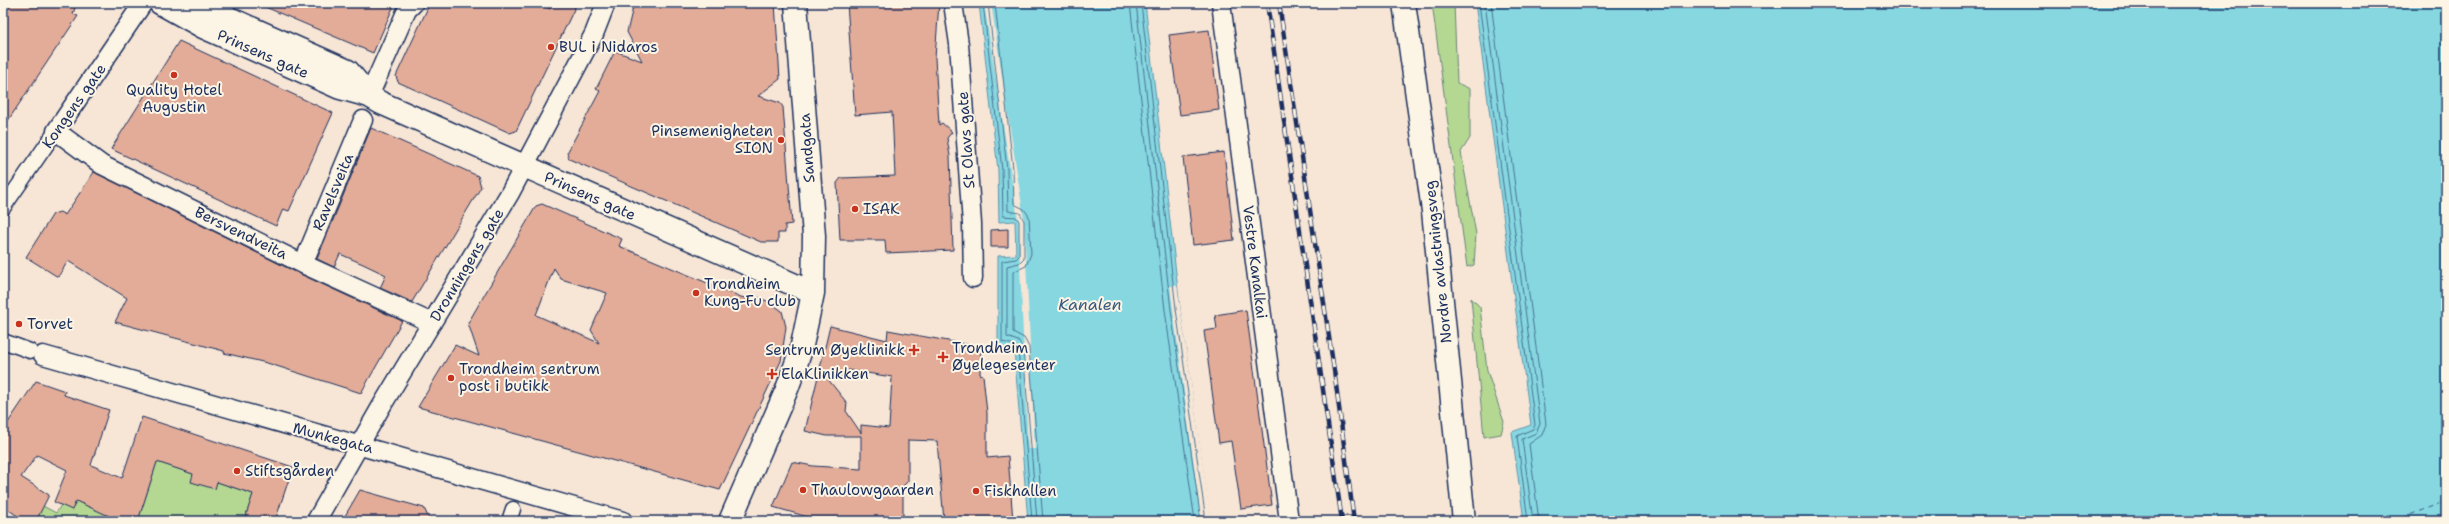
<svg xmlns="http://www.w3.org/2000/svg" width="2449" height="524" font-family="'Shantell Sans',sans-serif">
	<rect width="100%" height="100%" fill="#f7e6d6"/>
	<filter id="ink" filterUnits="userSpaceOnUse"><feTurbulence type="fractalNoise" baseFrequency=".025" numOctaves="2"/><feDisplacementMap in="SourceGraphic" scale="8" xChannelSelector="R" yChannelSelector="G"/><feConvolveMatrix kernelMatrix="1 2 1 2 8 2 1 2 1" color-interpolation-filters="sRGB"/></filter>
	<g filter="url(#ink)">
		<!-- green -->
		<path fill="#b4d892" stroke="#688478" d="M1432 3H1454L1457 83 1470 89V138L1461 152 1476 234 1474 265 1467 267Z
			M1471 298 1480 307 1487 371 1504 422 1501 434 1484 437Z
			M157 462 253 494 244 521H138Z
			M119 485 107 521H36L43 506 56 513 61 505 73 509 76 501 91 507Z"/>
		<!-- water -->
		<path fill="#87d7e1" stroke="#5c94ad" d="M979 3H1145L1180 308 1210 521H1028L1014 349 998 348V256L1016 255 1015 221 999 222 998 170Z
			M1475 3H2446V521H1524L1512 432 1531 425Z"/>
		<!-- pier -->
		<path fill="#f7e6d6" d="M984 3H991L1024 219 1035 449H1028L1018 220Z
			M1177 285 1211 521H1201L1170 286Z"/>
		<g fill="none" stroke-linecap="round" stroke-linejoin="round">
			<!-- shore -->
			<path stroke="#467292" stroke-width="1" d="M983 3 1002 170 1003 216 1016 217 1019 221V256L1016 259 1002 261V342L1015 345 1018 349 1032 521
				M988 3 1007 169 1008 211 1020 213 1024 221V258L1019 263 1007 266V337L1018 341 1023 348 1037 521
				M995 3 1013 169 1014 204 1024 209 1029 216 1031 254 1026 266 1013 272V332L1024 338 1029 347 1043 521
				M1130 3 1165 310 1195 521
				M1136 3 1171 310 1201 521
				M1141 3 1176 309 1206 521
				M1479 3 1535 425 1533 429 1517 436 1528 521
				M1485 3 1540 424 1536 433 1522 439 1533 521
				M1491 3 1546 424 1542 435 1529 444 1539 521"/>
			<!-- ferry -->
			<path stroke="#36597f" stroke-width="1" stroke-dasharray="5 4" stroke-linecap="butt" d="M2394 521 2446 501"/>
		</g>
		<!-- building -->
		<path fill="#e2ac98" stroke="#1b2f5e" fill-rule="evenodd" d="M3 3H62L75 8 73 14 78 16 3 128Z
			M256 3H395L373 53Z
			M430 3H536L550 9 553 3H577L516 131 510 133 398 82 396 76Z
			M634 3H775L780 79 758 96 780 103 783 107 792 224 785 225V233H778V242H761L569 159 567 153 600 91 596 89 615 51 642 61 627 32Z
			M847 3H939L935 58 939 125 942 123 952 132 947 138 950 156 953 250 886 253 885 240H840L837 183 841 178 895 176 892 112 855 115Z
			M1209 30 1219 110 1180 115 1169 35Z
			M179 41 333 113 289 211 283 209 276 226 111 149Z
			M371 128 478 176 481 187 412 302 380 288 386 275 363 264 340 254 334 267 317 259Z
			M1224 152 1234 240 1193 245 1183 157Z
			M94 172 298 273 402 321 361 393 267 363 224 353V351L115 322 127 298 68 261 58 277 26 257 53 214 60 212 65 215Z
			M542 204 622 239 619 246 741 297 756 301 758 297 771 303 782 311 786 327 781 361 720 490 418 407 455 345 479 356 468 323 536 206ZM554 268 561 279 607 293 591 330 599 343 536 315Z
			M1008 229V247H991V230Z
			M1246 310 1272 505 1241 509 1231 441 1219 443 1204 331 1217 329 1215 315Z
			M830 326 887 340 888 330 981 347 980 374 983 375 987 413V458L1008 456 1013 521H944L937 441 908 440V481L903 486V521H822L773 507 792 462 813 466 861 469V436H827L805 431ZM848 370 892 377 889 428 861 425V433L846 411 847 403 823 373 847 378Z
			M36 381 65 391 64 395 109 410 91 465 122 478 142 417 293 467 275 521H244L253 494 217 482 215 489 191 482 193 474 157 462 138 521H108L109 516 76 501 72 510 54 502 67 470 37 455 21 477 49 495 36 521H25L3 506V430Z
			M360 490 424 508 430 521H342Z"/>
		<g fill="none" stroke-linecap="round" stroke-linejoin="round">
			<!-- pedestrian casing -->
			<g stroke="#1b2f5e" stroke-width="17">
				<path id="pedestrian" d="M3 208 56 131
					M3 341 30 351
					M509 521 513 509"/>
			</g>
			<!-- minor casing -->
			<g stroke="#1b2f5e" stroke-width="21">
				<path id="minor" d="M143 3 56 131 102 165 303 264 432 323
					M953 3 959 44 972 224 973 278
					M1221 3 1289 521
					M369 96 407 10 414 3
					M303 264 363 120
					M43 355 623 521
					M316 521 381 407 510 193 594 34 606 3"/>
			</g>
			<!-- secondary casing -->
			<g stroke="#1b2f5e" stroke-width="25">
				<path id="secondary" d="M160 3 203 27 340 88 369 96
					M195 3 348 71 369 96 381 103 813 293
					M730 521 787 389 801 350 813 293 814 236 796 3"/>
			</g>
			<!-- trunk casing -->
			<g stroke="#1b2f5e" stroke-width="25">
				<path id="trunk" d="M1404 3 1433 211 1464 521"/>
			</g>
			<!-- pedestrian -->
			<use href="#pedestrian" stroke="#fcf5e5" stroke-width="14"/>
			<!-- minor -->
			<use href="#minor" stroke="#fcf5e5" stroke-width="18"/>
			<!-- secondary -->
			<use href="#secondary" stroke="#fcf5e5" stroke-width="22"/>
			<!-- trunk -->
			<use href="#trunk" stroke="#fcf5e5" stroke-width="22"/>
			<!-- rail casing -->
			<g stroke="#1b2f5e" stroke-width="4.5">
				<path id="rail" d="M1267 3 1342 521
					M1279 3 1335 377 1354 521"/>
			</g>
			<!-- rail -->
			<use href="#rail" stroke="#fcf5e5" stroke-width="3" stroke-dasharray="9" stroke-linecap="butt"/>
		</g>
	</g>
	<!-- markers -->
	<g fill="#c8321e" stroke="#fcf5e5" stroke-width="1.5">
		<circle cx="551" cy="47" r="4"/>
		<circle cx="174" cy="75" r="4"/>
		<circle cx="781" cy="140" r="4"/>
		<circle cx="855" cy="209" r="4"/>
		<circle cx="696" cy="293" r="4"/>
		<circle cx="19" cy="324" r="4"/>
		<path d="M912 344h4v4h4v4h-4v4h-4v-4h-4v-4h4z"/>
		<path d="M941 351h4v4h4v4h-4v4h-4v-4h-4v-4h4z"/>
		<path d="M770 368h4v4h4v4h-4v4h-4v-4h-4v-4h4z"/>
		<circle cx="451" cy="378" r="4"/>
		<circle cx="237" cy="471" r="4"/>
		<circle cx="803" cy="490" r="4"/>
		<circle cx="976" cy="491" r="4"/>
	</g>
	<g text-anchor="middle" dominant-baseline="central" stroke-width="4" stroke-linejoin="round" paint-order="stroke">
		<!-- poi labels -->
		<g font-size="15" fill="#1b2f5e" stroke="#fcf5e5" text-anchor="start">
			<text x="559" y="47">BUL i Nidaros</text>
			<text x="174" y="90" text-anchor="middle">Quality Hotel<tspan x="174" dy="17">Augustin</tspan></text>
			<text x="773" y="131" text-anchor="end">Pinsemenigheten<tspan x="773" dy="17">SION</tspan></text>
			<text x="863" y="209">ISAK</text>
			<text x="704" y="284">Trondheim<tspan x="704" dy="17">Kung-Fu club</tspan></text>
			<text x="27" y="324">Torvet</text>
			<text x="952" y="348">Trondheim<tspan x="952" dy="17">Øyelegesenter</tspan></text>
			<text x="905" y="350" text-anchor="end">Sentrum Øyeklinikk</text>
			<text x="459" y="369">Trondheim sentrum<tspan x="459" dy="17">post i butikk</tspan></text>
			<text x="781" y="374">ElaKlinikken</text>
			<text x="245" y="471">Stiftsgården</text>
			<text x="811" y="490">Thaulowgaarden</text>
			<text x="984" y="491">Fiskhallen</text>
		</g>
		<!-- street labels -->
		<g font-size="15" fill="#1b2f5e" stroke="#fcf5e5">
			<text transform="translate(263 54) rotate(24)">Prinsens gate</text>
			<text transform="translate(74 106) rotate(-55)">Kongens gate</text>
			<text transform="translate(966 140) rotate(-94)">St Olavs gate</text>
			<text transform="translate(807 148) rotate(-94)">Sandgata</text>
			<text transform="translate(333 192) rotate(-67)">Ravelsveita</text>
			<text transform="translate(590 196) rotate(24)">Prinsens gate</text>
			<text transform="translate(241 233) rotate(26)">Bersvendveita</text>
			<text transform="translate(1255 262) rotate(83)">Vestre Kanalkai</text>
			<text transform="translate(1438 262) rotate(-96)">Nordre avlastningsveg</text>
			<text transform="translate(467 265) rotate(-59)">Dronningens gate</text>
			<text transform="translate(333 438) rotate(15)">Munkegata</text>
		</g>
		<!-- water labels -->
		<g font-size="16" font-style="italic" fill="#36597f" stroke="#fcf5e5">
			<text x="1090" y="304">Kanalen</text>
		</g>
	</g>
	<!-- margin -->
	<rect width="2449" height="524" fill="none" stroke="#fcf5e5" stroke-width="16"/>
	<rect x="8" y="8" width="2433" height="508" fill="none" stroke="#1b2f5e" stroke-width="1.5" filter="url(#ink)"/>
</svg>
